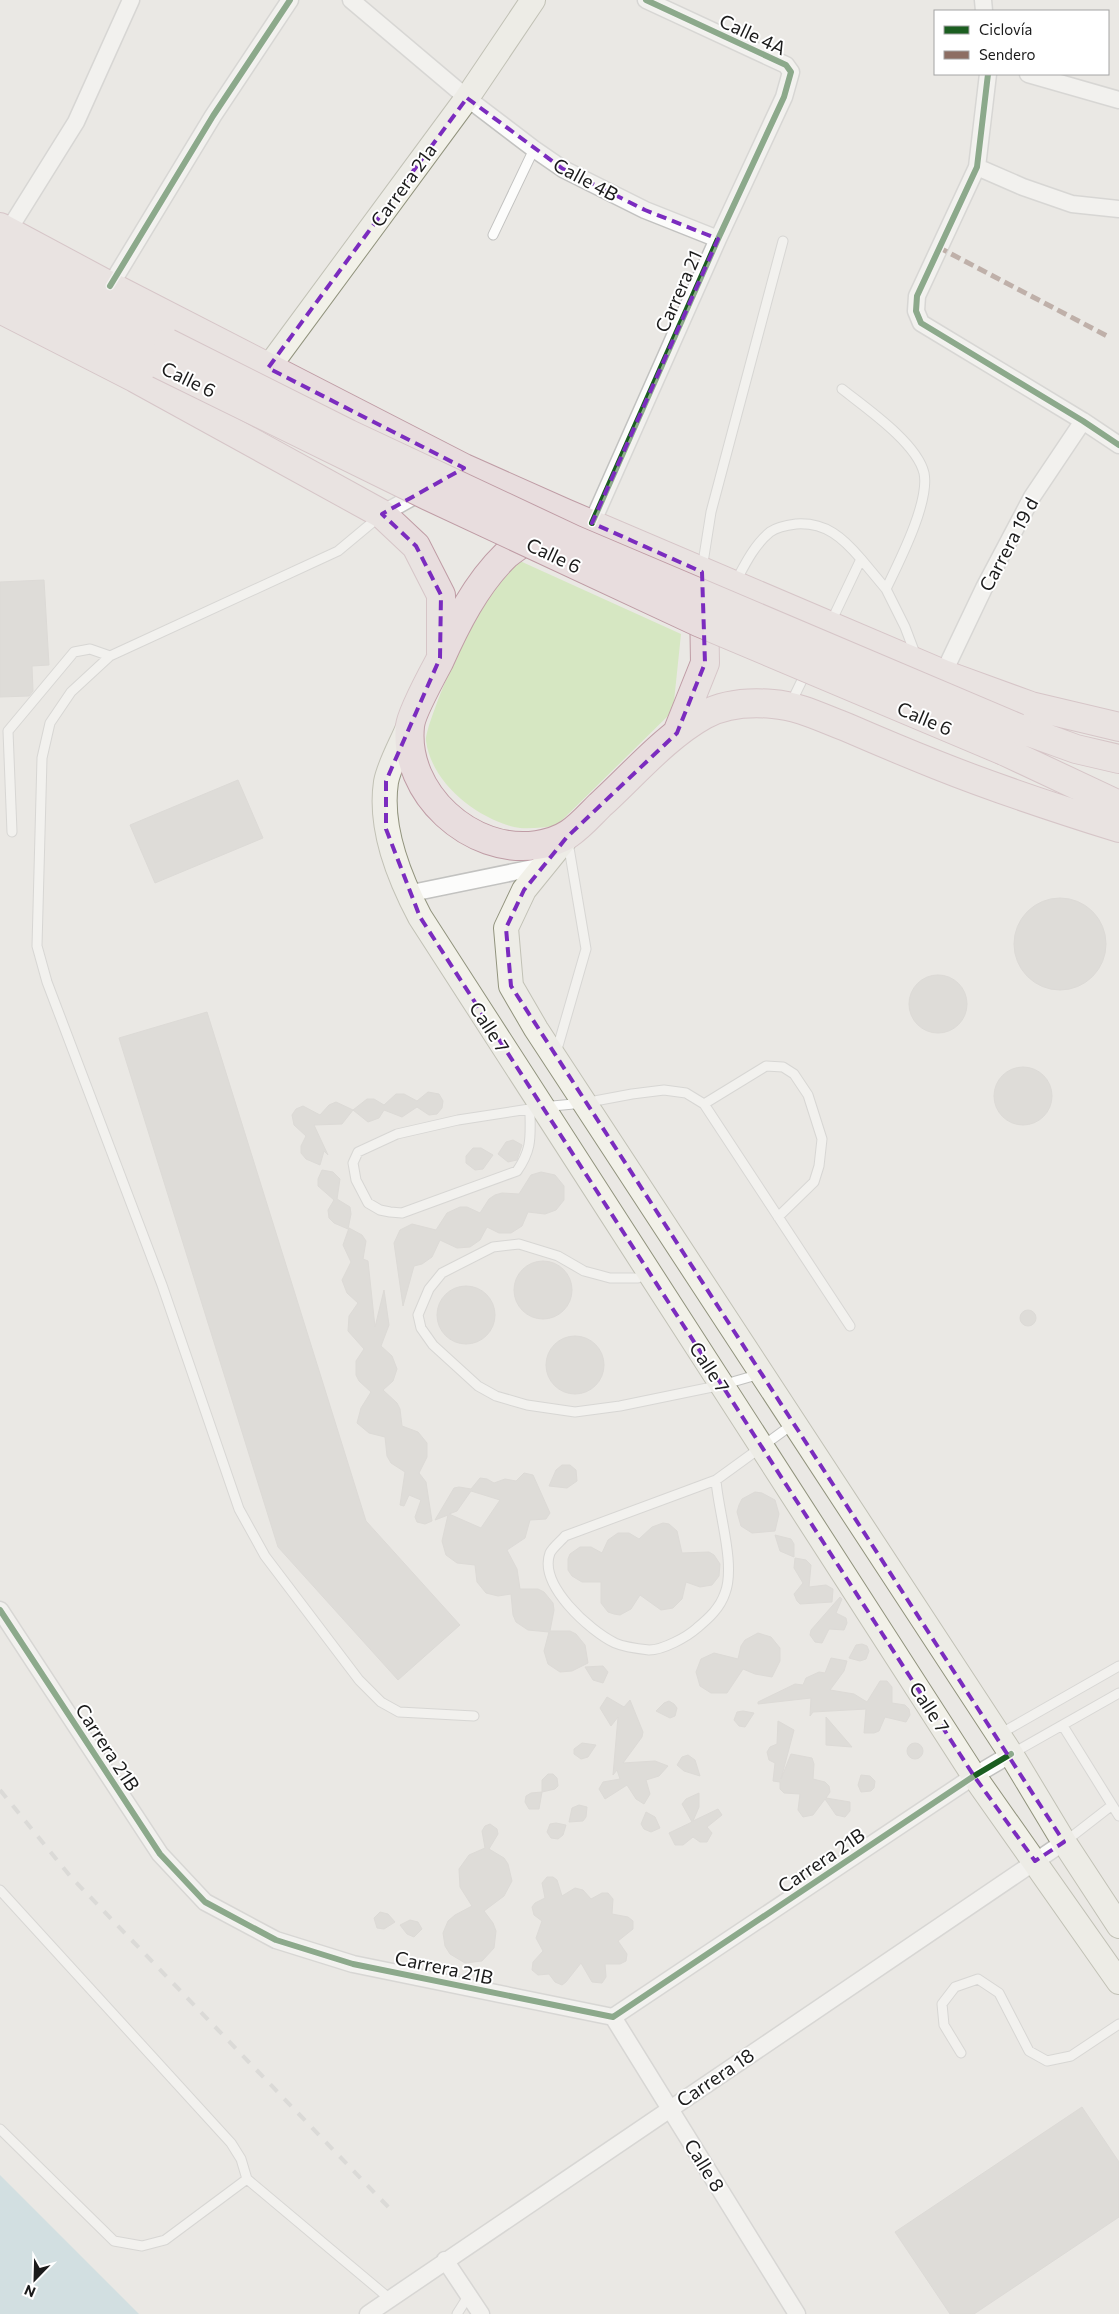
<svg xmlns="http://www.w3.org/2000/svg" width="1119" height="2314" font-family="Commissioner,sans-serif">
	<rect width="100%" height="100%" fill="#eae8e4"/>
	<!-- grass -->
	<path fill="#d6e7c2" d="M520 561 681 634 673 711 556 826C543 827 526 830 514 827 475 817 432 783 426 741 424 726 474 612 485 596 493 583 509 572 520 561Z"/>
	<!-- water -->
	<path fill="#b7d5dd" d="M0 2175 139 2314H0Z"/>
	<!-- building -->
	<path fill="#d0cecb" stroke="#cdcac5" fill-rule="evenodd" d="M44 580 49 665 32 666 33 691 29 696 0 697V582Z
		M238 780 263 838 155 883 130 825Z
		M1014 944a46 46 0 1 1 92 0a46 46 0 1 1-92 0Z
		M909 1004a29 29 0 1 1 58 0a29 29 0 1 1-58 0Z
		M207 1012 366 1521 460 1625 398 1680 278 1547 119 1038Z
		M994 1096a29 29 0 1 1 58 0a29 29 0 1 1-58 0Z
		M428 1092 439 1094 443 1101 442 1108 437 1114 429 1115 417 1107 402 1117 384 1110 379 1118 368 1122 353 1110 367 1099H374L384 1105 396 1094H404L417 1101Z
		M336 1102 353 1110 342 1124 314 1125 328 1155 324 1151 320 1165 306 1159 301 1153V1146L306 1136 294 1125 292 1115 296 1109 303 1106 320 1115 329 1105Z
		M513 1140 522 1145 517 1160 508 1162 498 1154 506 1142Z
		M473 1148H481L493 1155 483 1169 475 1170 466 1163V1156Z
		M322 1170 333 1172 340 1179 337 1199 350 1207 351 1214 348 1229 334 1223 329 1218 328 1210 334 1200 318 1186V1179Z
		M541 1172 555 1175 564 1186V1200L556 1210 545 1214 528 1212 522 1226 511 1233H499L487 1227 480 1240 470 1247 457 1248 440 1240 432 1257 422 1264 414 1266 403 1306 394 1243 400 1230 412 1224 436 1230 447 1213 460 1207H467L480 1213 489 1199 495 1195 502 1193 519 1194 531 1175Z
		M349 1228 362 1235 366 1241 363 1259 368 1261 375 1327 384 1290 389 1325 381 1346 392 1356 397 1369 393 1381 383 1390 397 1403 400 1409 402 1426 418 1432 427 1443V1457L419 1473 426 1482 432 1521 425 1524 417 1522 415 1517 421 1500 409 1495 404 1506 400 1505 405 1472 391 1463 387 1456 385 1437 369 1433 357 1423 361 1408 371 1392 359 1381 356 1375V1361L364 1349 348 1331 349 1316 358 1303 347 1293 342 1280 351 1262 343 1245Z
		M514 1290a29 29 0 1 1 58 0a29 29 0 1 1-58 0Z
		M437 1315a29 29 0 1 1 58 0a29 29 0 1 1-58 0Z
		M1020 1318a8 8 0 1 1 16 0a8 8 0 1 1-16 0Z
		M546 1365a29 29 0 1 1 58 0a29 29 0 1 1-58 0Z
		M562 1465H570L576 1470 577 1481 567 1488 549 1486 556 1470Z
		M524 1473 533 1475 550 1513 546 1519 530 1520 525 1538 507 1550 517 1569 520 1589H538L544 1592 553 1603 554 1610 550 1631H570L576 1634 585 1645 588 1663 572 1671 560 1672 548 1664 544 1651 549 1632 528 1630 516 1622 513 1615 511 1594 498 1596 486 1593 477 1582 475 1565 457 1563 446 1555 442 1541 448 1515 435 1520 454 1488 459 1487 471 1489 480 1478 487 1479 494 1483 505 1479 516 1481ZM471 1491 500 1500 481 1528 449 1514 457 1511Z
		M755 1492 762 1493 775 1500 779 1514 775 1531 752 1533 741 1526 737 1512 739 1505 742 1499Z
		M663 1523 669 1524 677 1531 682 1553 709 1552 714 1555 720 1564 719 1576 712 1585 700 1587 686 1582 682 1599 673 1608 661 1610 640 1595 631 1609 620 1615 614 1614 608 1612 601 1603V1582H582L572 1576 568 1570V1559L570 1554 580 1547H591L602 1553 608 1540 618 1533H629L639 1539 652 1527Z
		M775 1535 791 1539 794 1544V1557L780 1551Z
		M795 1558 806 1560 811 1565 809 1587 826 1585 833 1589 832 1602 800 1604 797 1601 794 1594 803 1583 794 1568Z
		M840 1597 842 1599 836 1613 846 1618 847 1623 844 1630 829 1629 822 1643 815 1642 810 1635 811 1630Z
		M758 1633 771 1637 780 1648V1661L772 1677 755 1674 743 1669 727 1693H711L700 1686 696 1672 701 1659 714 1653 738 1659 741 1646 745 1640Z
		M862 1644 867 1646 869 1651 866 1659 860 1661 849 1658 856 1645Z
		M831 1658 847 1661 844 1671 830 1690 854 1694 867 1702 880 1681H887L892 1687V1703L905 1705 909 1709 910 1715 906 1722 885 1717 879 1731 874 1733H864L866 1709 813 1712 810 1716 811 1698 758 1704V1702L795 1684 803 1685 806 1678 819 1672 825 1673Z
		M603 1666 608 1672 603 1683 593 1680 585 1667Z
		M607 1697 624 1707 630 1700 643 1732 642 1737 623 1763 655 1761 668 1766 659 1776 646 1780 650 1794 644 1804 636 1799 627 1785 605 1799 599 1789 603 1782 620 1779 617 1770 613 1775 618 1717 611 1726 600 1708Z
		M669 1701 674 1704 677 1708 675 1716 670 1718 656 1711 664 1703Z
		M743 1711 754 1713 745 1727 739 1726 734 1720 737 1712Z
		M826 1717 852 1747 826 1745Z
		M778 1721 794 1730 781 1779 791 1754 812 1758 814 1764 813 1779 825 1782 829 1786 830 1792 826 1798 850 1802V1811L845 1817 836 1815 825 1799 813 1815 803 1817 798 1810 800 1794 784 1793 780 1789V1782L773 1781 775 1763 769 1760 767 1752 770 1747 777 1744Z
		M907 1751a8 8 0 1 1 16 0a8 8 0 1 1-16 0Z
		M582 1743 596 1745 588 1757 581 1759 574 1754V1749Z
		M688 1755 695 1760 700 1776 684 1771 677 1765 682 1757Z
		M548 1774H553L557 1778 558 1786 555 1789 542 1792 539 1809H529L525 1802 526 1796 531 1793 542 1792V1780Z
		M861 1775 870 1776 875 1781 874 1788 871 1791 861 1792 858 1785Z
		M699 1793V1807L693 1821 718 1809 722 1815 707 1827 712 1833 707 1842H700L693 1837 683 1845H675L669 1833 692 1822 682 1804 686 1799Z
		M579 1805 587 1807 586 1817 583 1821 569 1822 572 1808Z
		M646 1812 655 1817 660 1828 651 1832 644 1829 641 1824Z
		M556 1823 566 1825 563 1835 558 1839 551 1838 547 1832 550 1824Z
		M490 1824 497 1829 498 1834 489 1849 504 1858 508 1864 512 1881 504 1896 484 1911 493 1923 496 1931 494 1948 482 1961 465 1963 450 1954 445 1946 443 1933 448 1921 455 1915 472 1906 460 1887 459 1869 469 1855 485 1848 482 1831 485 1826Z
		M547 1877H553L557 1880 562 1896 575 1888 583 1890 591 1899 602 1893H608L613 1899 612 1914 628 1917 633 1921V1929L618 1941 627 1954 626 1961 620 1964H605L606 1977 602 1983 592 1982 581 1963 566 1982 562 1985 555 1982 549 1974 538 1975 532 1970 533 1962 543 1951 536 1938 542 1921 534 1915 532 1907 535 1903 545 1898 542 1883Z
		M380 1912 388 1914 395 1922 384 1929 377 1928 374 1918Z
		M410 1920 418 1922 422 1929 414 1937 407 1934 400 1925Z
		M1082 2107 1119 2162V2217L974 2314H950L895 2232Z"/>
	<g fill="none" stroke-linecap="round" stroke-linejoin="round">
		<!-- lane casing -->
		<g stroke="#c2c2c0" stroke-width="11">
			<path id="lane" d="M493 235 534 149
				M842 389C866 408 917 443 924 473 930 502 899 562 886 589
				M380 516 338 551 110 656 71 692 50 723 42 758 37 946 47 982 162 1285 239 1509 265 1556 359 1680 381 1702 399 1712 474 1716
				M861 559 886 589 905 627 916 656
				M702 569 711 512 783 241
				M735 583C744 566 754 545 770 532 777 527 788 525 796 524 826 522 843 538 861 559L830 624
				M790 705 806 672
				M12 832 8 731 74 652 90 649 110 656
				M556 1053 586 949 568 842
				M704 1104 766 1066 783 1067 794 1074 808 1095 822 1139 819 1166 814 1182 778 1217
				M530 1109C530 1136 533 1148 517 1171L402 1213 390 1212 380 1210 368 1203 356 1180 353 1163 358 1152 397 1134 458 1120 542 1107 584 1103 632 1094 664 1090 686 1093 704 1104 850 1326
				M646 1272 638 1278H610L584 1271 558 1256 519 1244 493 1247 442 1273 429 1289 418 1315 421 1328 433 1345 478 1386 496 1396 527 1405 575 1412 620 1406 722 1385 760 1374
				M716 1480C718 1511 736 1565 725 1593 720 1608 709 1618 697 1628 687 1637 663 1650 649 1650 640 1649 624 1647 615 1643 590 1631 538 1585 550 1553 553 1547 561 1541 565 1536L716 1480 793 1424
				M1063 1726 1119 1816
				M998 1735 1119 1666
				M1013 1753 1119 1693
				M1066 1841 1111 1806
				M0 1890 231 2143 241 2159 247 2179 390 2299
				M961 2053 944 2025 942 2004 955 1987 978 1979 999 1993 1029 2051 1047 2061 1071 2056 1119 2024
				M0 2129 114 2241 142 2246 165 2240 247 2179
				M457 2314 469 2295"/>
		</g>
		<!-- street casing -->
		<g stroke="#c2c2c0" stroke-width="19">
			<path id="street" d="M351 0 467 98 534 149 563 169 645 210 718 239
				M983 0 984 11
				M988 74 977 167 917 296 916 311 921 323 1083 421 1119 445
				M1028 74 1119 100
				M977 167 1023 187 1072 204 1119 209
				M8 231 76 122 131 0
				M110 286 213 116 290 0
				M382 514 425 490
				M592 523 718 239 784 97 791 72 786 65 646 0
				M943 674 984 588 1032 497 1083 421
				M407 894 543 866
				M0 1610 160 1854 205 1902 276 1940 353 1964 613 2017 974 1776 1011 1754
				M613 2017 797 2314
				M445 2260 481 2314
				M368 2314 1064 1842"/>
		</g>
		<!-- secondary casing -->
		<g stroke="#91937d" stroke-width="26">
			<path id="secondary" d="M268 368 467 98 533 0
				M409 725C403 741 389 765 386 782 379 828 399 877 420 917L974 1776 1119 1982
				M567 837 524 890 506 928 511 986 536 1029 1011 1754 1064 1842 1119 1926"/>
		</g>
		<!-- highway casing -->
		<g stroke="#bf9ca5" stroke-width="30">
			<path id="highway" d="M0 227 110 286 464 468 565 513 943 674 1031 706 1119 727
				M0 254 168 343
				M0 281 159 364
				M0 309 135 378 382 514 416 546 441 595V653
				M542 530C530 538 517 546 506 555 476 584 456 624 439 662 432 675 411 714 410 726 403 793 471 855 537 845 569 840 578 827 600 805 632 776 666 736 704 715 724 704 750 702 773 704 799 706 822 718 846 727 876 740 907 753 937 765 997 789 1058 809 1119 828
				M1018 728 1076 749 1119 759
				M677 733 705 663 704 603
				M1004 751 1119 805"/>
		</g>
		<!-- lane -->
		<use href="#lane" stroke="#fcfcfb" stroke-width="9"/>
		<!-- street -->
		<use href="#street" stroke="#fcfcfb" stroke-width="16"/>
		<!-- secondary -->
		<use href="#secondary" stroke="#f2f1e9" stroke-width="24"/>
		<!-- highway -->
		<use href="#highway" stroke="#e8ddde" stroke-width="28"/>
		<!-- rail -->
		<path stroke="#c9c9c8" stroke-width="4" stroke-dasharray="10 10" stroke-linecap="butt" d="M0 1790 70 1876 394 2213"/>
		<!-- highway-bridge casing -->
		<g stroke="#bf9ca5" stroke-width="30" stroke-linecap="butt">
			<path id="highway-bridge" d="M168 343 349 434 575 540 1018 728
				M159 364 428 496 698 622 1004 751"/>
		</g>
		<!-- highway-bridge -->
		<use href="#highway-bridge" stroke="#e8ddde" stroke-width="28"/>
		<!-- quiet -->
		<path stroke="#8d6e63" stroke-width="5" stroke-dasharray="10 5" stroke-linecap="butt" d="M938 247 1107 336"/>
		<!-- cycleway casing -->
		<g stroke="#fff" stroke-width="9">
			<path id="cycleway" d="M988 74 977 167 917 296 916 311 921 323 1083 421 1119 445
				M110 286 213 116 290 0
				M592 523 718 239 784 97 791 72 786 65 646 0
				M0 1610 160 1854 205 1902 276 1940 353 1964 613 2017 974 1776 1011 1754"/>
		</g>
		<!-- cycleway -->
		<use href="#cycleway" stroke="#1b5e20" stroke-width="6"/>
	</g>
	<!-- marked area -->
	<path d="M0 0H1119V2314H0ZM467 98 563 169 645 210 718 239 592 523 702 572 705 663 677 733 567 837 524 890 506 928 511 986 1064 1842 1035 1861 974 1776 420 917 386 829V781L440 658 441 595 416 546 382 514 464 468 268 368Z" fill="#eae8e4" fill-opacity=".55" fill-rule="evenodd"/>
	<path fill="none" stroke="#7b2cbf" stroke-width="4" stroke-dasharray="10 6" stroke-linejoin="round" d="M467 98 563 169 645 210 718 239 592 523 702 572 705 663 677 733 567 837 524 890 506 928 511 986 1064 1842 1035 1861 974 1776 420 917 386 829V781L440 658 441 595 416 546 382 514 464 468 268 368Z"/>
	<g text-anchor="middle" dominant-baseline="central" stroke-width="4" stroke-linejoin="round" paint-order="stroke">
		<!-- street labels -->
		<g font-size="19" fill="#1b1b1b" stroke="#fff">
			<text transform="translate(753 34) rotate(25)">Calle 4A</text>
			<text transform="translate(586 179) rotate(28)">Calle 4B</text>
			<text transform="translate(403 185) rotate(-54)">Carrera 21a</text>
			<text transform="translate(678 291) rotate(-66)">Carrera 21</text>
			<text transform="translate(189 379) rotate(26)">Calle 6</text>
			<text transform="translate(1008 544) rotate(-62)">Carrera 19 d</text>
			<text transform="translate(554 555) rotate(25)">Calle 6</text>
			<text transform="translate(925 718) rotate(23)">Calle 6</text>
			<text transform="translate(490 1027) rotate(57)">Calle 7</text>
			<text transform="translate(710 1367) rotate(57)">Calle 7</text>
			<text transform="translate(930 1707) rotate(57)">Calle 7</text>
			<text transform="translate(108 1747) rotate(57)">Carrera 21B</text>
			<text transform="translate(821 1860) rotate(-34)">Carrera 21B</text>
			<text transform="translate(444 1967) rotate(12)">Carrera 21B</text>
			<text transform="translate(715 2077) rotate(-34)">Carrera 18</text>
			<text transform="translate(705 2165) rotate(58)">Calle 8</text>
		</g>
	</g>
	<!-- legend -->
	<rect x="934" y="10" width="175" height="65" fill="#ffffff" stroke="#a4a4a4"/>
	<rect x="944" y="26" width="25" height="8" fill="#1b5e20" stroke="#a4a4a4"/>
	<text x="979" y="35" font-size="15" fill="#1b1b1b">Ciclovía</text>
	<rect x="944" y="51" width="25" height="8" fill="#8d6e63" stroke="#a4a4a4"/>
	<text x="979" y="60" font-size="15" fill="#1b1b1b">Sendero</text>
	<!-- north arrow -->
	<g transform="translate(35 2279) rotate(203)" stroke="#ffffff" stroke-width="4" paint-order="stroke">
	<path d="M0-4L9 19L0 12L-9 19Z" fill="#1b1b1b"/>
	<text y="-8" font-size="14" font-weight="bold" text-anchor="middle" fill="#1b1b1b">N</text>
	</g>
</svg>
